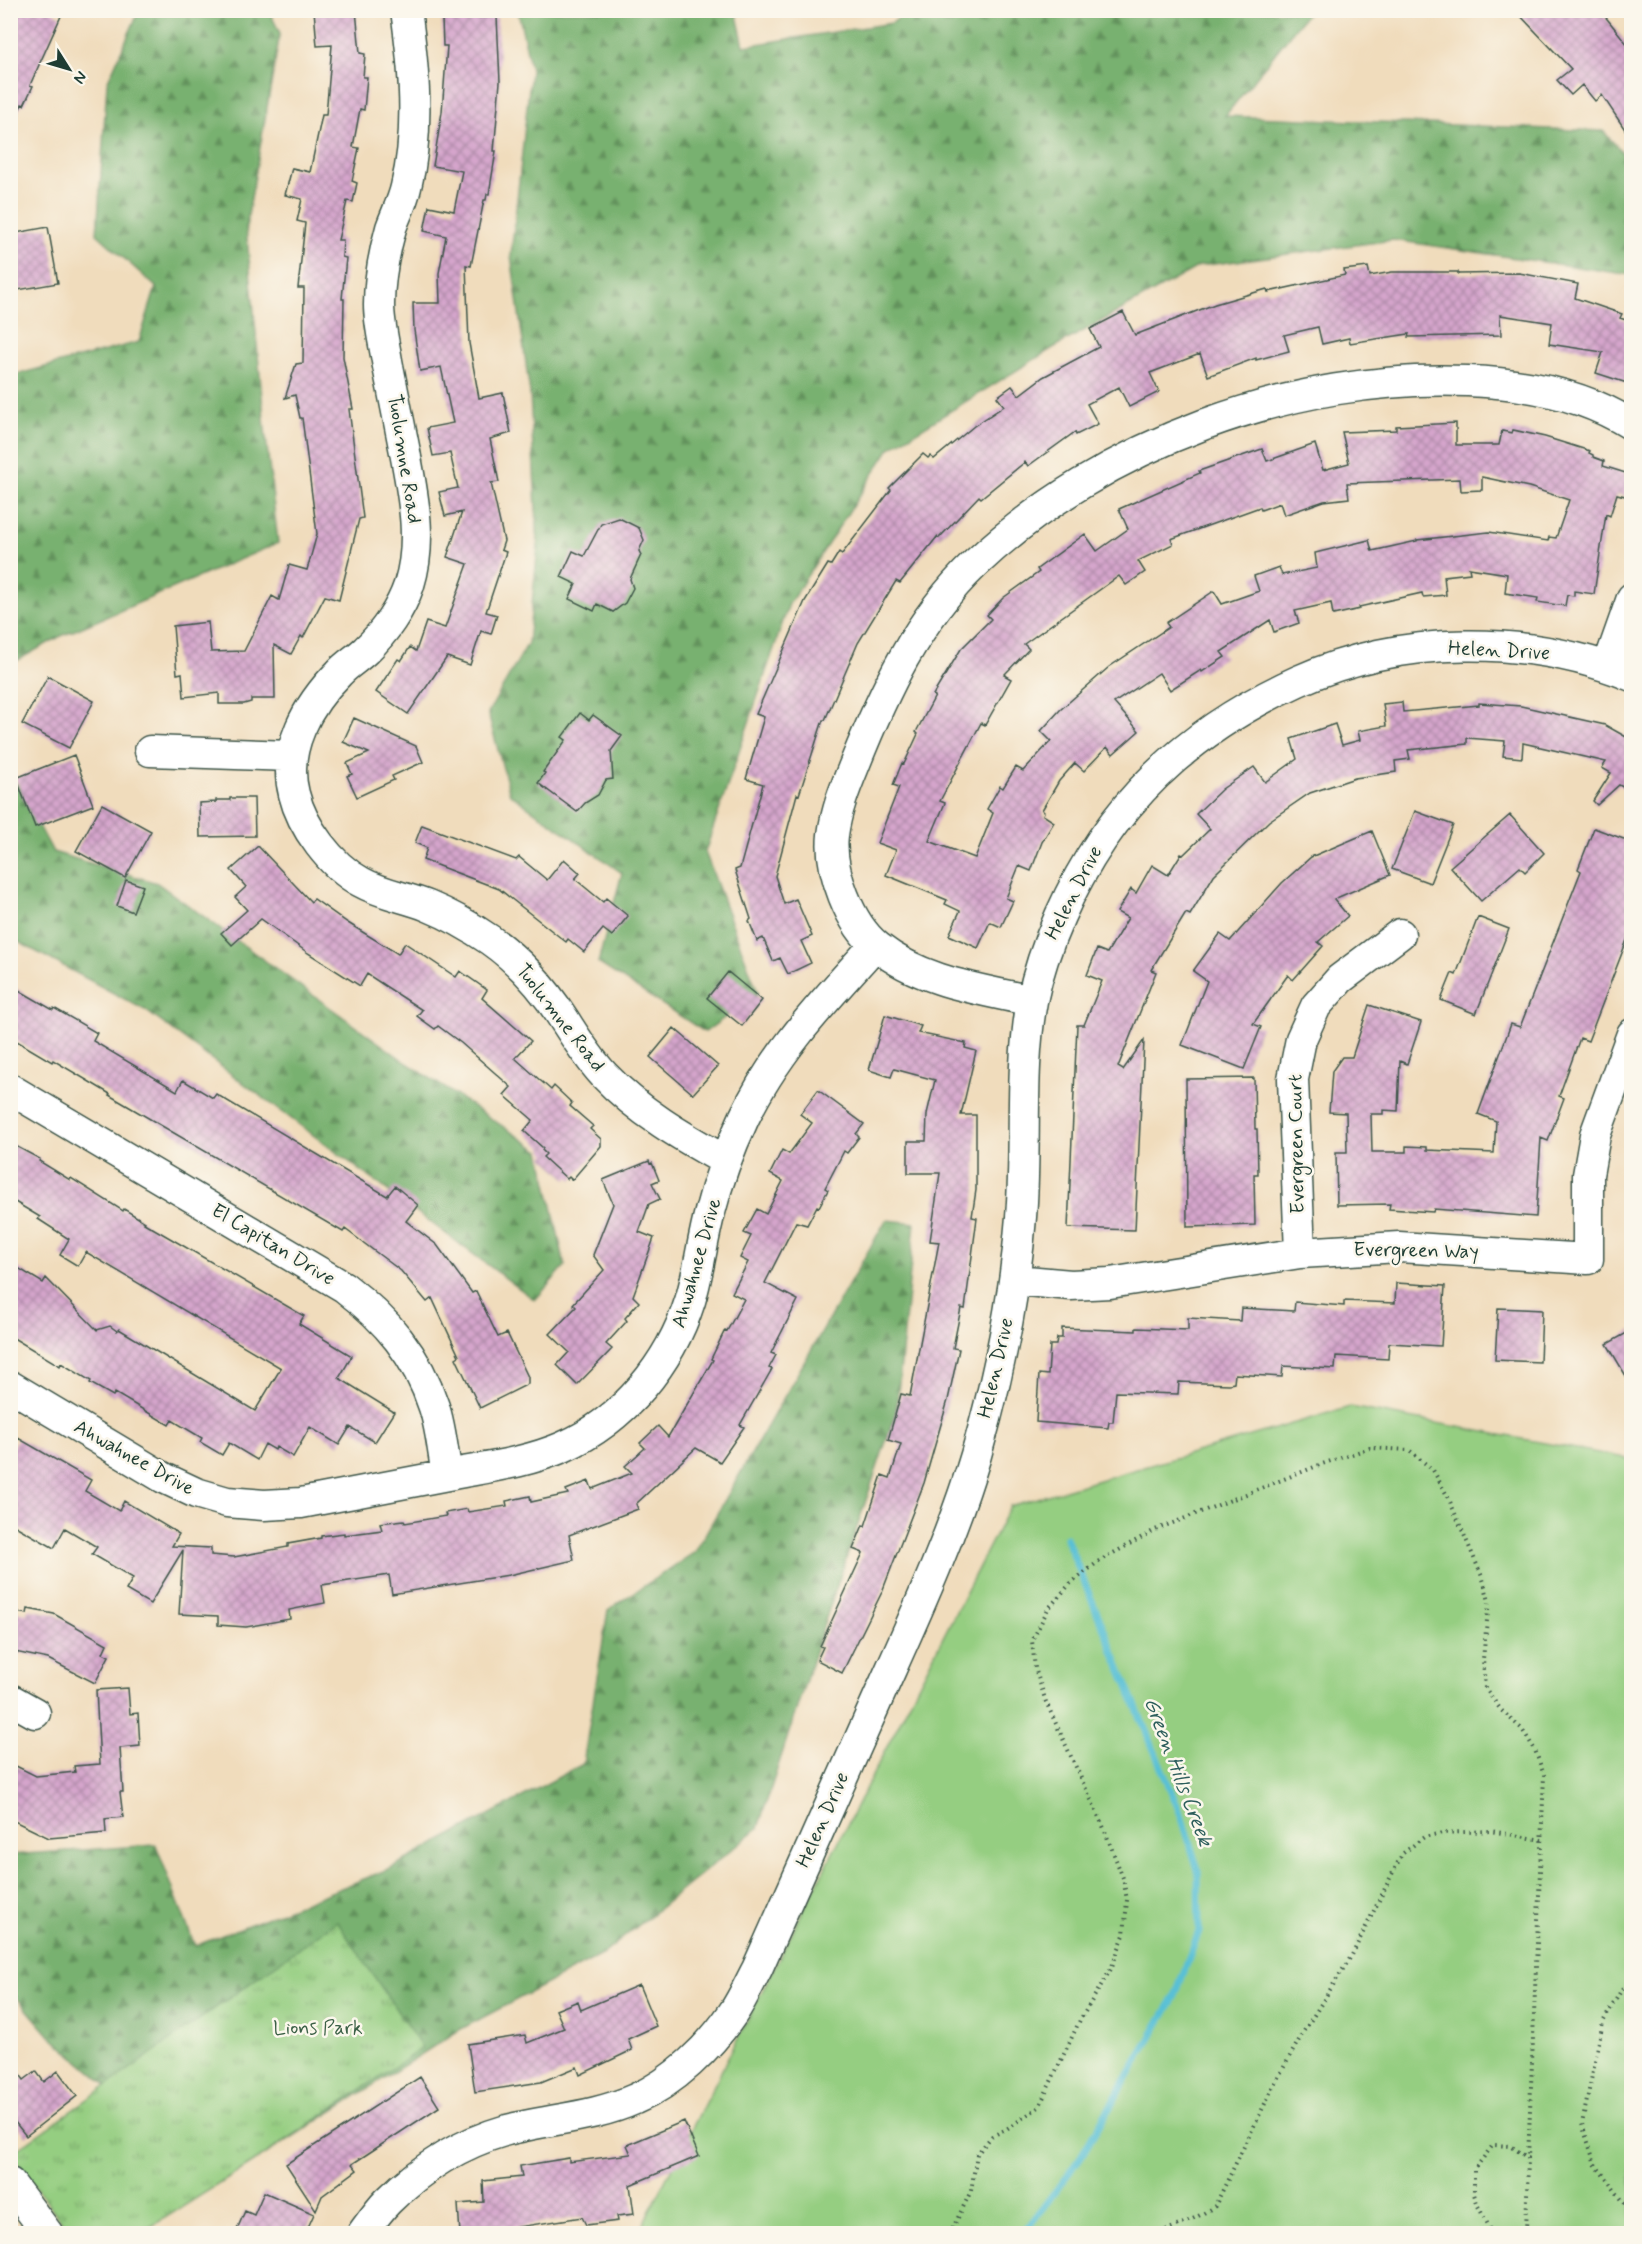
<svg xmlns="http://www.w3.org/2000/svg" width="1642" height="2244" font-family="Mynerve,sans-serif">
	<defs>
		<pattern id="forest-firs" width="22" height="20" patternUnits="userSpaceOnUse" patternTransform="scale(1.5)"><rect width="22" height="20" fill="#78b16f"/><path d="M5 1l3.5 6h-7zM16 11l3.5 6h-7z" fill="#62915c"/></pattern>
		<pattern id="park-tufts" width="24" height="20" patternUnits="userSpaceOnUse" patternTransform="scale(1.5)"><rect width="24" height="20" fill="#95ce81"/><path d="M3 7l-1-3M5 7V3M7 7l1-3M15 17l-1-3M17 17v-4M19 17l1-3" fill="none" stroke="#79a86a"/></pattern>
		<pattern id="building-cross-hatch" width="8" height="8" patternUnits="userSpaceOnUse" patternTransform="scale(1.5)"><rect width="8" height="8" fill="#d5a5cc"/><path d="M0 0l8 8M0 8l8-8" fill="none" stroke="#ac88a6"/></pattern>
	</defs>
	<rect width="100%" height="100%" fill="#fbf7ec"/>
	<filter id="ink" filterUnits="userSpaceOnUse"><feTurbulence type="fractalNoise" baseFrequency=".0167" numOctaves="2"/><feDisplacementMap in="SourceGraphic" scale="12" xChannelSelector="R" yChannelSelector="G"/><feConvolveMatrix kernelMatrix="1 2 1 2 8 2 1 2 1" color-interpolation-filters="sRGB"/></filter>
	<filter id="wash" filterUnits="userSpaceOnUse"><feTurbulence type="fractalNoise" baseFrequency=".008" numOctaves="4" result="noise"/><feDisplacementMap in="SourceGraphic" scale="24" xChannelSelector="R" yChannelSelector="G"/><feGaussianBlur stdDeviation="1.35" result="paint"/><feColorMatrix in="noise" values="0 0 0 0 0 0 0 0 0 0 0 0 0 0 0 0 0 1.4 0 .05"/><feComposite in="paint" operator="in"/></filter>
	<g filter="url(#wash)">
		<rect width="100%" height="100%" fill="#f0dcbc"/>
		<!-- grass -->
		<path fill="#95ce81" stroke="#5a865a" stroke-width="1.5" d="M1350 1407 1631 1459V2233L638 2234 1010 1506Z"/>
		<!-- forest -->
		<path fill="url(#forest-firs)" stroke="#4c7752" stroke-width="1.5" d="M139 11H269L280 33 246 227 265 429 278 543 59 637 11 664V376L139 342 156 287 97 234 107 83Z
			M518 11H736L744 46 892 23 908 11H1309L1225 116 1603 131 1631 162V275L1393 240 1199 266 1053 348 890 448 789 604 705 852 758 993 705 1032 598 963 622 873 510 794 488 713 528 643 538 546 530 393 511 255 531 70Z
			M10 772 53 852 157 883 407 1063 540 1151 565 1266 535 1300 145 1010 11 938Z
			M886 1220 915 1223 896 1412 827 1615 758 1828 603 1954 459 2030 221 2183 51 2037 11 1991 10 1855 156 1845 195 1946 389 1869 583 1764 608 1610 695 1552Z"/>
		<!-- park -->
		<path fill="url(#park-tufts)" stroke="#5a865a" stroke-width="1.5" d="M337 1921 422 2048 252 2163 141 2233H70L11 2154Z"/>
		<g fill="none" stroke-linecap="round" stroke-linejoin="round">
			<!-- stream -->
			<path stroke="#58c0d5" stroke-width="7" d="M1023 2234 1080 2158 1175 1996 1199 1931 1198 1870 1181 1815 1066 1538"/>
		</g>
		<g id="blocks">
			<!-- building -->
			<path fill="url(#building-cross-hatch)" fill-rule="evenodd" d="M10 10H50L61 16 30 85 33 86 24 105 22 104 10 130Z
				M314 10H356L360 53 365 54 363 77H367L364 110 360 109 353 147 359 148 352 181 357 183 353 202 347 201 338 240H343L342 257 346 258 342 299H344L343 357 353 409H349L363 518 359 519 339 600 325 596 303 638 301 636 291 654 274 645 275 699H251V702L244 704H219V693L184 697 182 673 177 674 173 626 208 622 211 652 244 651 272 596 279 600 289 565 307 570 317 534 302 418H300L295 395 285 398 296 364 303 363 304 288H298L305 223 297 221 302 199 285 195 292 168 310 172 322 115H326L332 45 317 46Z
				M1515 10H1599L1608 20 1632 50V140L1602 95 1595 101 1582 85 1571 95 1557 80 1571 69Z
				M497 17 500 82 494 151H496L489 194H487L486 200H484L471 266 466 265 469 343 479 398 503 393 511 433 490 439 499 482 491 483 504 541 501 550 506 552 486 612 497 615 491 634 481 631 470 665 447 657 408 714 376 692 398 659 401 661 410 647 416 651 426 622 445 628 468 564 447 557 462 512 445 516 439 492 458 488 450 453 433 456 427 428 453 423 441 367 420 371 414 330 413 303H440L439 273 446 236 424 231 429 206 454 211 462 171 433 166 442 112 447 46H443L442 19Z
				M48 227 58 283 18 290 10 255V234Z
				M1368 267 1370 276 1392 272H1458V274L1519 273 1578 284 1575 298 1622 314 1620 318 1632 322V371L1627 383 1596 373 1603 352 1549 344 1552 323 1500 315 1501 335 1408 337 1409 334 1350 343 1349 338 1322 344 1318 327 1284 335 1289 351 1256 360V358L1208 376 1200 354 1150 373 1159 392 1129 407 1119 387 1087 404 1098 424 1076 435 1075 432 1028 466 1025 462 981 498 979 496 939 538 937 537 900 583 896 581 858 643 825 720H823L799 795 797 794 775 876 784 904 796 899 812 936 801 941 811 963 788 974 780 958 773 961 763 938 757 941 749 921 751 919 735 870 740 868 763 784 746 779 764 717 756 714 805 601 828 564 831 565 839 552 842 554 891 490 889 488 923 454 928 458 930 456 934 459 974 426 1004 406 997 397 1012 386 1019 395 1043 377 1099 347 1090 329 1123 312 1135 335 1215 304 1267 289 1268 292 1345 275 1344 270Z
				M1456 423V445H1499L1502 431 1512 433 1513 430 1545 437 1590 451 1589 453 1593 455V457L1604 461 1603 466 1632 475 1625 496 1617 494 1610 516 1606 514 1594 594 1574 591V596L1567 595 1565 606 1537 602 1538 598 1505 593 1507 574 1469 568 1470 573 1444 576 1446 595 1423 597 1422 593 1359 607 1360 609 1333 615 1331 603 1295 611 1299 623 1274 632 1270 620 1221 652 1225 657 1202 672 1201 670 1170 690 1159 673 1114 703 1139 731 1113 754 1107 747 1084 771 1075 763 1059 781 1042 810 1044 812 1043 815 1054 822 1042 842 1031 871 1019 866 1006 898 1013 901 1001 927 990 922 978 948 949 935 960 911 945 904 947 900 886 875 896 850 877 843 899 787 893 785 902 763 904 764 918 734 916 732 935 696 933 695 961 649 991 619 987 615 1003 598 1039 572 1037 569 1085 534 1097 551 1128 529 1119 509 1200 473 1199 471 1262 449 1267 461 1315 444 1323 470 1349 463 1342 432 1396 430V426ZM1482 477 1529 487 1569 500 1556 538 1549 537 1548 541 1489 532 1417 540V541L1372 551 1369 540 1315 553 1317 568 1282 575 1279 567 1254 576 1259 591 1222 604 1214 591 1166 623 1169 627 1109 667 1060 710 1041 731 1051 741 1023 771 1016 767 1003 788 1000 786 987 809 993 813 975 858 929 841 945 803 940 801 981 723 985 725 1011 679 1004 675 1029 649 1024 644 1119 576 1126 585 1145 572 1138 561 1173 544 1171 539 1260 507 1261 510 1280 503 1284 515 1324 501 1349 498 1347 483 1460 479 1461 491 1482 490Z
				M619 518 639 528 644 540 639 551 641 555 630 579 633 588 625 603 613 612 597 604 594 611 569 599 576 584 561 577 573 551 584 556 601 524Z
				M48 676 94 701 69 748 22 724Z
				M1402 702 1403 712 1479 705V703L1521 706 1605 725 1628 738 1632 734V792L1619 785 1597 805 1593 801 1611 773 1602 768 1606 762 1523 743 1522 758 1503 756 1505 741 1467 738V744L1408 750 1410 759 1395 761 1396 772 1355 778 1310 793 1269 821 1214 875 1190 915 1186 913 1151 970 1156 972 1118 1067 1123 1070 1144 1040 1135 1230 1068 1228 1077 1025H1084L1102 981 1087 975 1097 949 1107 953 1128 918 1117 912 1131 889 1136 893 1152 865 1168 875 1181 854 1183 855 1210 829 1196 814 1222 789 1254 767 1265 782 1297 759 1291 739 1335 724 1342 745 1360 740 1358 731 1386 726 1383 704Z
				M580 713 589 720 593 715 622 736 611 751 613 779 606 780 598 795 585 803 577 812 538 783 545 773 543 772 566 740 562 737Z
				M354 718 416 746 423 762 392 776 394 780 357 797 347 776 352 774 347 763 369 753 343 742Z
				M74 755 93 805 35 827 16 778Z
				M230 798H254L255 836 200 837 199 803 216 802V800H230Z
				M102 804 151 831 125 878 76 851Z
				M1415 811 1453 825 1430 883 1392 869Z
				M1510 815 1544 853 1525 872 1520 867 1481 901 1450 867Z
				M422 825 516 860 519 857 547 880 564 859 580 873 575 879 603 902 606 898 628 916 612 936 603 929 584 952 568 939 566 942 499 889 423 860 427 848 415 843Z
				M1594 828 1632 842V927L1588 1041 1580 1038 1559 1096 1564 1098 1548 1141 1541 1138 1536 1217 1434 1209 1433 1212 1389 1209 1390 1204 1337 1205 1336 1152H1347L1346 1113 1329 1112 1332 1071 1342 1057H1352L1369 1005 1421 1022 1407 1064 1400 1061 1398 1111 1383 1110V1114H1371L1372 1152H1406V1146L1427 1147V1150L1494 1153 1496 1121 1478 1114 1511 1024 1520 1027 1581 871 1578 869Z
				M1372 831 1390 875 1334 899 1348 916 1318 942 1323 946 1293 980 1288 975 1253 1024 1261 1027 1244 1069 1182 1045 1207 981 1193 971 1220 934 1230 941 1282 883 1311 857Z
				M258 846 311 902 314 899 348 923 398 954 405 943 456 977 460 971 487 990 482 998 531 1041 515 1058 551 1090 554 1086 572 1103 570 1106 593 1126 590 1129 601 1139V1146L572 1180 569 1177 567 1179 543 1157 546 1154 542 1150 543 1148 524 1131 533 1120 504 1095 511 1087 461 1043 438 1026 435 1029 417 1016 422 1010 367 974 360 986 308 953 261 919 232 945 221 933 247 910 235 897 246 887 231 870Z
				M126 880 143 886 133 912 117 906Z
				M1478 917 1509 929 1476 1014 1441 1000 1452 973 1456 975Z
				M728 972 762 1000 742 1026 707 998Z
				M10 985 53 1010 54 1008 97 1033 93 1041 177 1091 183 1080 213 1098 216 1094 387 1196 395 1186 418 1205 406 1221 437 1245 472 1293 476 1291 498 1337 507 1333 528 1377V1384L480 1408 456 1358 459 1356 432 1298 427 1302 401 1271 345 1229 343 1232 109 1095 110 1094 53 1060 52 1062 10 1037Z
				M885 1015 921 1026 918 1033 966 1043 965 1048 976 1051 961 1115H976V1190L972 1217 977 1218 965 1309 961 1308 953 1348 959 1349 948 1400 924 1483 882 1592 842 1673 817 1660 823 1647 820 1646 863 1553 853 1549 863 1525 865 1526 882 1475 890 1478 901 1444 888 1440 901 1394 910 1396 939 1242 930 1241 940 1173H908V1141H926L927 1114 935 1080 894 1069 891 1077 869 1070Z
				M674 1028 718 1066 693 1094 650 1057Z
				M1254 1078 1255 1129H1257L1258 1174H1254L1255 1225 1187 1227 1186 1079Z
				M818 1090 864 1124 856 1134 859 1137 847 1153 844 1151 825 1188 828 1190 819 1207 817 1206 807 1225 796 1222 765 1283 798 1300 771 1353 776 1355 769 1368 772 1369 740 1425 744 1427 720 1462 696 1448 636 1504 638 1509 569 1535 574 1560 509 1575 392 1594 389 1575 322 1585 325 1603 289 1610 290 1619 246 1627 218 1625V1616L179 1614 183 1550 150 1604 126 1590 133 1578 92 1554 97 1547 65 1528 54 1548 10 1523V1450L18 1438 91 1480 85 1491 119 1511 124 1501 179 1534 172 1546 211 1548V1555L234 1557 288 1547V1544L321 1538V1536L344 1533V1535L382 1530 380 1523 404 1520 405 1523 446 1516 445 1513 467 1509 468 1512 507 1506 506 1501 530 1496 531 1502 568 1494 566 1490 589 1481 592 1489 632 1473 625 1466 645 1448 640 1443 658 1426 668 1437 713 1360 711 1359 725 1330 727 1331 744 1299 732 1293 748 1262 740 1258 751 1236 744 1233 757 1209 766 1214 783 1181 770 1174 782 1150 789 1154 812 1123 800 1114Z
				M10 1143 40 1159 39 1161 70 1180 71 1178 123 1211 124 1209 145 1222 144 1223 304 1316 299 1324 352 1356 339 1378 394 1412 375 1442 350 1427 339 1445 310 1427 293 1457 276 1447 275 1450 265 1444 257 1460 229 1443 222 1455 200 1442 202 1438 172 1420 169 1425 115 1393 113 1396 90 1383 91 1381 61 1363 60 1366 10 1336V1263L43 1283 46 1278 97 1330 110 1326 117 1331 119 1329 255 1411 281 1368 86 1252 78 1266 60 1255 69 1239 38 1219 40 1217 10 1199Z
				M649 1161 650 1164 652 1163 659 1180 652 1183 660 1199 649 1204 639 1232 654 1238 633 1296 639 1302 625 1318 627 1321 606 1344 612 1349 577 1385 557 1365 569 1352 550 1334 576 1307 573 1304 604 1270 593 1255 613 1204 603 1180Z
				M1396 1283 1445 1286 1441 1346 1389 1343 1388 1359 1336 1356 1335 1369 1283 1366 1282 1377 1235 1374 1234 1383 1229 1384 1179 1382 1178 1394 1116 1392 1113 1422H1109L1108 1428 1036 1422 1039 1374 1048 1375 1050 1345H1056L1057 1338H1062V1328L1136 1331V1328L1188 1330V1318L1240 1321 1241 1308 1294 1311 1295 1302 1344 1306V1301L1395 1303Z
				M1498 1308 1542 1310 1540 1362 1495 1360Z
				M1632 1330V1386L1607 1344Z
				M28 1609 54 1614 107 1644 103 1653 109 1656 95 1683 48 1659 10 1651V1611L27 1614Z
				M128 1688 130 1714 138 1713 140 1746 120 1748 123 1792H120L123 1817 105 1819 106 1833 49 1838 10 1819V1763L36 1776 75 1772 74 1766 100 1764 96 1690Z
				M639 1985 656 2026 628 2039 632 2050 580 2075 577 2067 541 2082 475 2092 468 2044 525 2035 527 2043 564 2028 556 2010 578 2001 581 2010Z
				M10 2061 24 2080 36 2071 44 2082 58 2071 77 2096 26 2136 10 2116Z
				M420 2077 439 2107 352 2164 357 2170 322 2196 316 2210 286 2164Z
				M684 2121 699 2156 630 2185 634 2214 617 2216 618 2221 586 2225 582 2217 511 2228 512 2234H460L458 2204 484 2202 483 2181 522 2177 520 2166 569 2158V2162L631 2154 627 2145Z
				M264 2192 314 2214 305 2234H235L245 2211 254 2215Z"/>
		</g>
	</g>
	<g filter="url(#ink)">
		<use href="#blocks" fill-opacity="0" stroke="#3e5548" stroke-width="1.5"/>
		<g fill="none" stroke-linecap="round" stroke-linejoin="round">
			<!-- minor casing -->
			<g stroke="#3e5548" stroke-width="33">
				<path id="minor" d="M406 10C414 67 420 131 406 187 403 201 396 214 391 228 384 253 379 278 379 305 379 323 384 343 387 361 393 391 399 421 405 452 413 496 423 541 409 585 401 609 384 633 366 650 358 658 347 664 339 673 308 704 282 749 294 794 302 827 331 866 361 882 382 894 406 897 428 906 450 915 471 927 490 940 520 961 543 987 563 1018 576 1038 588 1058 604 1075 639 1112 683 1137 726 1161
					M1608 666 1632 598
					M150 751 291 756
					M1032 1001C979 989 922 982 878 947 850 925 829 870 833 835 836 811 845 788 854 766 883 693 917 619 975 564 1102 444 1294 373 1468 381 1525 383 1583 394 1632 425
					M10 1089 344 1287C387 1320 417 1355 434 1407 441 1428 443 1453 447 1475
					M1300 1253 1293 1079 1301 1039 1316 1006 1340 979 1400 934
					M1015 1280 1071 1285 1110 1283 1300 1253 1399 1247 1588 1259V1175L1595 1135 1632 1034
					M10 1386 164 1478 196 1493 227 1502 264 1505 301 1503C352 1493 403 1484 453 1474 490 1467 528 1462 563 1447 624 1420 670 1364 690 1301 699 1272 702 1241 710 1212 718 1180 730 1148 744 1118 775 1052 826 999 875 945
					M10 1699 35 1713
					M10 2183 48 2234
					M362 2234C370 2223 378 2211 388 2201 421 2168 462 2143 507 2130 550 2119 595 2117 635 2099 673 2083 710 2047 733 2013 742 2000 749 1984 757 1969 797 1879 838 1788 878 1698 914 1618 951 1539 976 1455 998 1378 1015 1297 1021 1217 1027 1145 1019 1072 1032 1001 1038 971 1048 943 1060 916 1109 804 1188 731 1298 681 1400 635 1528 634 1632 676"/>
			</g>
			<!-- path -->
			<path stroke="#3e5548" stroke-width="4" stroke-dasharray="1.5 4.5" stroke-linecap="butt" d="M1632 1980 1622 1989 1603 2022 1582 2124 1595 2164 1632 2213
				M950 2234 971 2191 977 2154 992 2136 1005 2130 1039 2107 1080 2020 1111 1969 1124 1935 1127 1900 1123 1878 1103 1826 1046 1702 1035 1668 1032 1641 1048 1609 1070 1584 1099 1561 1155 1530 1322 1464 1370 1448 1409 1450 1433 1470 1448 1497 1483 1579 1489 1601 1483 1659 1485 1688 1501 1710 1522 1729 1535 1750 1544 1775 1528 2158
				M1154 2234C1176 2227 1196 2219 1215 2206L1275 2083 1304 2031 1352 1955 1402 1854 1424 1837 1442 1833 1491 1831 1542 1840
				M1493 2234 1478 2206 1474 2194V2170L1493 2145 1511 2146 1528 2158 1526 2234"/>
			<!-- minor -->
			<use href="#minor" stroke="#fff" stroke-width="30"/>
		</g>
	</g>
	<g text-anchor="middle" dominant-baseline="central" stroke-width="5" stroke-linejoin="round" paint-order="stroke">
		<!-- street labels -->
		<g font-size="20" fill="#1f3d34" stroke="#fbf7ec">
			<text transform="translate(404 459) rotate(81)">Tuolumne Road</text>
			<text transform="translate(1499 651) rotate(3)">Helen Drive</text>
			<text transform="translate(1074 893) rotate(-63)">Helen Drive</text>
			<text transform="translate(560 1018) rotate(52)">Tuolumne Road</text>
			<text transform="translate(1297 1144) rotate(-91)">Evergreen Court</text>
			<text transform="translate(273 1245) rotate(31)">El Capitan Drive</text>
			<text transform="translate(1416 1251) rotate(1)">Evergreen Way</text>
			<text transform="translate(697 1263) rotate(-74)">Ahwahnee Drive</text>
			<text transform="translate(996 1368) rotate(-77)">Helen Drive</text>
			<text transform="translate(134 1458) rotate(29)">Ahwahnee Drive</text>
			<text transform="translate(823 1820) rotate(-66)">Helen Drive</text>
		</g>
		<!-- park labels -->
		<g font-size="20" fill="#3c6147" stroke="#fbf7ec">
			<text x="318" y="2028">Lions Park</text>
		</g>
		<!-- water labels -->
		<g font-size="21" font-style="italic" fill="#2d5e5c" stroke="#fbf7ec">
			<text transform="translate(1178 1772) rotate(69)">Green Hills Creek</text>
		</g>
	</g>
	<!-- margin -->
	<rect width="1642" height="2244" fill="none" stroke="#fbf7ec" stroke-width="36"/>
	<!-- north arrow -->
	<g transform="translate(69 69) rotate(127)" stroke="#fbf7ec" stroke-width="4.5" paint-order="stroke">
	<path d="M0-4.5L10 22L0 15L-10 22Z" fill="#1f3d34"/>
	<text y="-9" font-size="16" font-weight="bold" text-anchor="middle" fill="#1f3d34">N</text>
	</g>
</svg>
